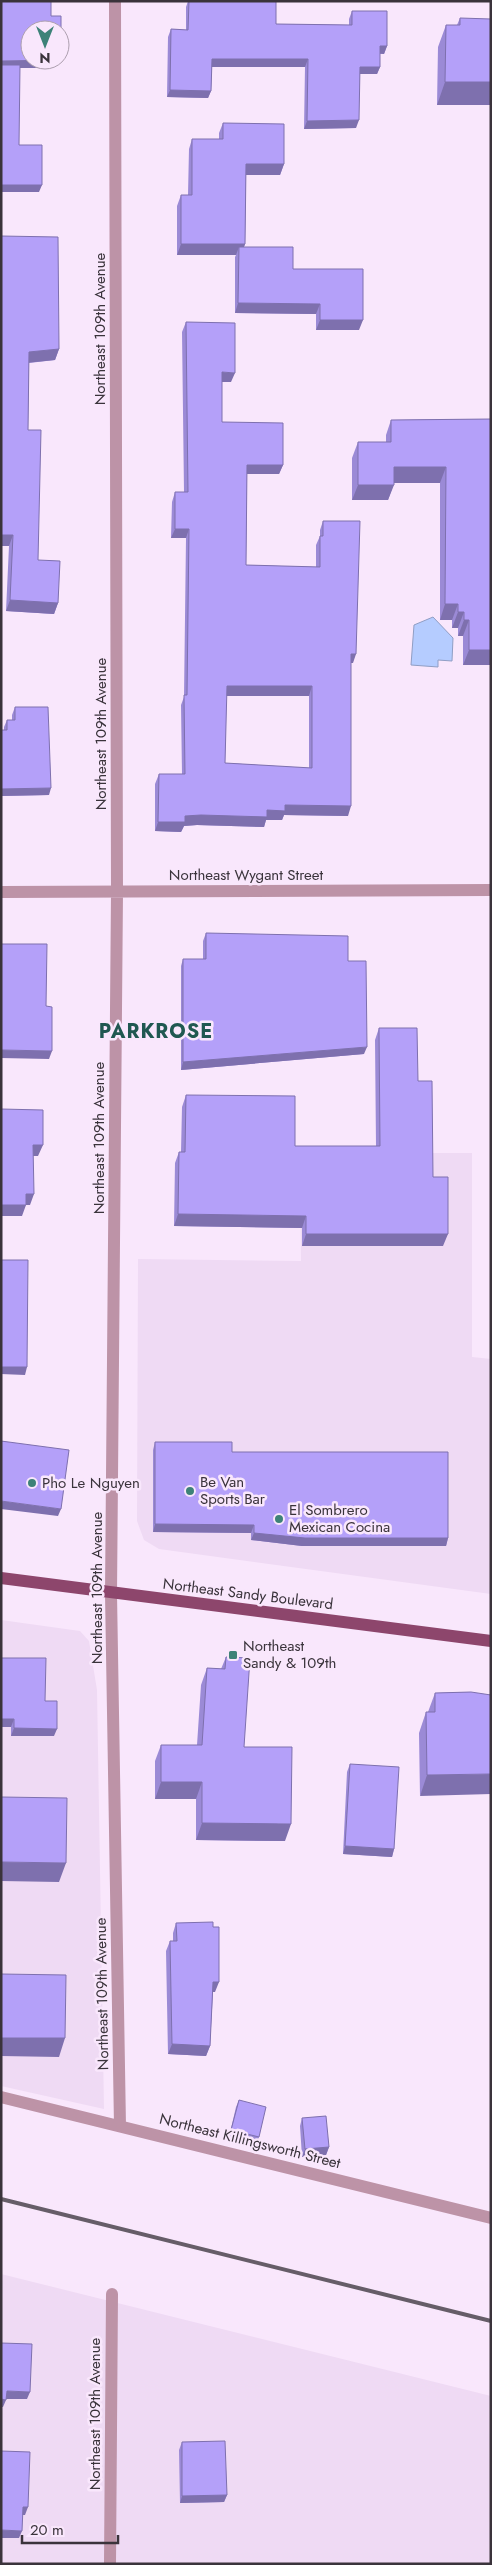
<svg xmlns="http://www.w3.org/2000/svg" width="492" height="2565" font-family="Jost,sans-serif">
	<rect width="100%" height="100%" fill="#f9e7fc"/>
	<!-- built -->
	<path fill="#efdaf4" d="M300 1153H472V1357L491 1359V1594L159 1549 144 1540 137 1521 138 1259 301 1261Z
		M1 1620 80 1631 89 1641 97 1690 104 2109 1 2086Z
		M1 2274 491 2396V2564H1Z"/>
	<!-- water -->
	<path fill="#b5ccff" stroke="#909ec4" d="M433 617 453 638 452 661 438 660V667L411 665 414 625Z"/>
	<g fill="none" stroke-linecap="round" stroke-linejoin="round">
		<!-- street -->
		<path stroke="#bd93a7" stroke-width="12" d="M115 1 117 893 111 1594 120 2126
			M1 892 491 890
			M1 2097 491 2218
			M110 2564 112 2294"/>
		<!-- primary -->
		<path stroke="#8d466c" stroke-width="12" d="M1 1578 491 1641"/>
		<!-- rail -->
		<path stroke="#665d68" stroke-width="4" d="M1 2199 491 2321"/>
	</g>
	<!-- wall -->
	<path fill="#9b8ad6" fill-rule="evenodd" d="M188 1H276V24L349 25V19L352 11 387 46 384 54H380V67L377 74H360L356 128 304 129 305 67H212L211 91 208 98 167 97 168 37 171 29 186 30V7Z
		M460 18 491 105H437L438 47 446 25H457Z
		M223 123 284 164 280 175H246L245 244 244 247 293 269 359 330H316V314L235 313V257L236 255H177V206L181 195H188L189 149 192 139H219V133Z
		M1 236 59 349 55 360 29 363 28 430 38 560 58 603 54 614 6 611 9 546H1Z
		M186 322 231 382H222V422L283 465 279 474H247L246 565 316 567V545L320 536V530L323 521 353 663H351L348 816 284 815 282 820H266L264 827 197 825 184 826 181 832 155 831V784L159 774H182L181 705 184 697 186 538H171L172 502 175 492H184L182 332ZM226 696H309V768L225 763Z
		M491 419V665H463V636H458V628H452V620H440V483H394L388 500H352V458L358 442H386V435L391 420Z
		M15 707 49 795 1 796V730H4V727L7 720H12V715Z
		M206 933 348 961 364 1054 181 1070V966L183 959H203V941Z
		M379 1028 418 1081 433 1177 443 1246H302V1228L174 1226 175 1163 179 1152H181L182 1107 186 1095 295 1146H376L375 1040Z
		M155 1442 232 1452 448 1538 446 1546H302L251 1540V1533L153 1532V1450Z
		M226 1657 244 1747 285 1841 196 1840V1799H155V1761L161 1745H197L201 1685 207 1668 221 1669Z
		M471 1692 420 1796 419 1733 426 1712H428L435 1693Z
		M45 1701 54 1736H11V1727H1Z
		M350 1764 394 1849 392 1857 343 1854 347 1772Z
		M176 1923 215 1992H213L210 2046 206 2056 168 2054 166 1951 170 1941H173V1933Z
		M239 2100 259 2137 256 2145 229 2137 236 2107Z
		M302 2118 329 2147 326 2155 302 2157 300 2126Z
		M182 2442 227 2495 224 2502 180 2503 179 2450Z"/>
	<!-- shaded-wall -->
	<path fill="#7e70ae" d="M380 46H387L384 54 377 53Z
		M212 59H308L305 67H209Z
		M55 60 52 68H1V61Z
		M360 67H380L377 74H357Z
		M445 82H491V105H437Z
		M170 90 211 91 208 98 167 97Z
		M359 120 356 128 304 129 307 121Z
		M246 164H284L280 175H242Z
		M1 185H42L39 192H1Z
		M181 244H245L241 255 239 247 236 255H177Z
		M238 303 320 304 316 314 235 313Z
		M320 320H363L359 330H316Z
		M59 349 55 360 25 363 29 352Z
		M222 372 235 373 231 382H218Z
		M247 465H283L279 474H244Z
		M394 467H446L440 483H388Z
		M358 485H394L388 500H352Z
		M175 529H189L186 538H171Z
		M1 535H13L9 546H1Z
		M10 600 58 603 54 614 6 611Z
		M445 604H458L452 620H440Z
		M458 612H464L458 628H452Z
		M464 620H469L463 636H458Z
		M469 650H491V665H463Z
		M351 654H356L353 663H348Z
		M227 686H312L309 696H223Z
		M51 788 49 795 1 796V789Z
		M285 805 351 806 348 816 284 815 282 820H266L264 827 197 825 184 826 181 832 155 831 158 822 185 816 267 810Z
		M367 1047 364 1054 181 1070 183 1062Z
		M1 1050 52 1051 49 1059 1 1058Z
		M33 1145H43L38 1156H29Z
		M26 1194H34L30 1205H22Z
		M1 1205H26L22 1216H1Z
		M178 1214 306 1216 302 1228 174 1226Z
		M306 1234H448L443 1246H302Z
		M1 1367H27L25 1375 1 1374Z
		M1 1501 61 1509 58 1516 1 1509Z
		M155 1524 254 1525 251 1533 153 1532Z
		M254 1533 448 1538 446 1546H302L251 1540Z
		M1 1719H14L11 1727H1Z
		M14 1728 57 1729 54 1736H11Z
		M491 1774V1794L420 1796 427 1775Z
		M161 1782H202L196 1799H155Z
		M202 1823 291 1824 285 1841 196 1840Z
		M345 1846 394 1849 392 1857 343 1854Z
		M1 1862 66 1863 59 1882 1 1881Z
		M213 1982H219L215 1992H210Z
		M1 2038H65L59 2057 1 2056Z
		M172 2044 210 2046 206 2056 168 2054Z
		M329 2147 326 2155 302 2157 305 2149Z
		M7 2391 30 2392 27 2399H4Z
		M1 2399 6 2400 3 2407H1Z
		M227 2495 224 2502 180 2503 182 2496Z
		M23 2507H28L25 2515H20Z
		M1 2530 22 2531 19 2538H1Z"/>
	<!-- building -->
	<path fill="#b4a0f9" stroke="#7e70ae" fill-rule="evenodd" d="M1 1H51V16H61V41H60V30H30V60H55L1 61Z
		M189 1H276V24L352 25V11H387V46H380V67H360L359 120 307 121 308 59H212L211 91 170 90 171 29 188 30Z
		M460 18 491 19V82H445L446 25H460Z
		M1 65H20L19 145H42V185H1Z
		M223 123 284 124V164H246L245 244H181V195H192V139H223Z
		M1 236 58 237 59 349 29 352 28 430H41L38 560 60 561 58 603 10 600 13 535H1Z
		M239 247H293V269H363V320H320V304L238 303Z
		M186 322 235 323V373L222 372V422L283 423V465H247L246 565 320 567V536H323V521H360L356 654H351V806L285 805V811L267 810V817L201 815 185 816V822H158L159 774H185L184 695H187L189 529H175V492H188ZM227 686H312V768L225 763Z
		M491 419V650H469V620H464V612H458V604H445L446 467H394V485H358V442H391V420Z
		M15 707H48L51 788 1 789V730H7V720H15Z
		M206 933 348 936V961H366L367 1047 183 1062V959H206Z
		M1 944H47L46 1006 52 1007V1051L1 1050Z
		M379 1028H417L418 1081H432L433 1177H448V1234H306V1216L178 1214 179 1152H185L186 1095 295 1096V1146H380Z
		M1 1109 43 1110V1145H33L34 1194H26V1205H1Z
		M1 1260H28L27 1367H1Z
		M1 1441 69 1450 61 1509 1 1501Z
		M155 1442H232V1452H448V1538H305L254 1533V1525L155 1524Z
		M226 1657 250 1658 244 1747H292L291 1824 202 1823V1782H161V1745H202L207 1668 225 1669Z
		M1 1658H46L45 1701H57V1729L14 1728V1719H1Z
		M471 1692 491 1695V1774L427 1775 426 1712H435V1693Z
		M350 1764 399 1767 394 1849 345 1846Z
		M1 1797 67 1798 66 1863 1 1862Z
		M213 1922V1927H219V1982H213L210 2046 172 2044 170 1941H177L176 1923Z
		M1 1974 66 1975 65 2038H1Z
		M239 2100 266 2107 259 2137 231 2130Z
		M326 2116 329 2147 305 2149 302 2118Z
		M1 2343 32 2344 30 2392 7 2391 6 2400 1 2399Z
		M225 2441 227 2495 182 2496V2442Z
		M1 2451 30 2452 28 2507H23L22 2531 1 2530Z"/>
	<!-- markers -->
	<g fill="#3d8278" stroke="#f9e7fc" stroke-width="2">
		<circle cx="32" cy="1483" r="5"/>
		<circle cx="190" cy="1491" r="5"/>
		<circle cx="279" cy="1519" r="5"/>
		<rect x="228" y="1650" width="10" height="10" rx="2.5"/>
	</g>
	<g text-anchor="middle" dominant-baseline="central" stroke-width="5" stroke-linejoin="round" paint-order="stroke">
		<!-- street labels -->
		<g font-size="15" fill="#3a333b" stroke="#f9e7fc">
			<text transform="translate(100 329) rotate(-90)">Northeast 109th Avenue</text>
			<text transform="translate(101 734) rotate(-90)">Northeast 109th Avenue</text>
			<text x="246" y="875">Northeast Wygant Street</text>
			<text transform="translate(99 1138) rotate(-90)">Northeast 109th Avenue</text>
			<text transform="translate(97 1588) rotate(-90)">Northeast 109th Avenue</text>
			<text transform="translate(248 1594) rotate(7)">Northeast Sandy Boulevard</text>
			<text transform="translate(102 1994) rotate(-91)">Northeast 109th Avenue</text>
			<text transform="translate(250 2141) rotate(14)">Northeast Killingsworth Street</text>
			<text transform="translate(95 2414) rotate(-90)">Northeast 109th Avenue</text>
		</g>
		<!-- poi labels -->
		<g font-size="15" fill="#3a333b" stroke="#f9e7fc" text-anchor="start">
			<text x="200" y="1482">Be Van<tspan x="200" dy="17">Sports Bar</tspan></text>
			<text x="42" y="1483">Pho Le Nguyen</text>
			<text x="289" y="1510">El Sombrero<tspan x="289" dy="17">Mexican Cocina</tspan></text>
			<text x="243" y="1646">Northeast<tspan x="243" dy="17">Sandy &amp; 109th</tspan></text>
		</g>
		<!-- district labels -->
		<g font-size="20" font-weight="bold" letter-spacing="1" fill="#205851" stroke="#f9e7fc">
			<text x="156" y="1031">PARKROSE</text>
		</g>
	</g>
	<!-- border -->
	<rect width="492" height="2565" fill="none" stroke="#3a333b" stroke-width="5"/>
	<!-- north arrow -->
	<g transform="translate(45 45) rotate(180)"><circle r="24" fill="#f9e7fc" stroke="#ad9faf"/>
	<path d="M0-4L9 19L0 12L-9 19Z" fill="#3d8278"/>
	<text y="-8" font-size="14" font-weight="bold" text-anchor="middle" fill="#3a333b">N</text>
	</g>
	<!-- scale -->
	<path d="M22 2535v8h96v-8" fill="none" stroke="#3a333b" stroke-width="2.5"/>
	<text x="30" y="2535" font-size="15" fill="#3a333b" stroke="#f9e7fc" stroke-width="4" paint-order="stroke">20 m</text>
</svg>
